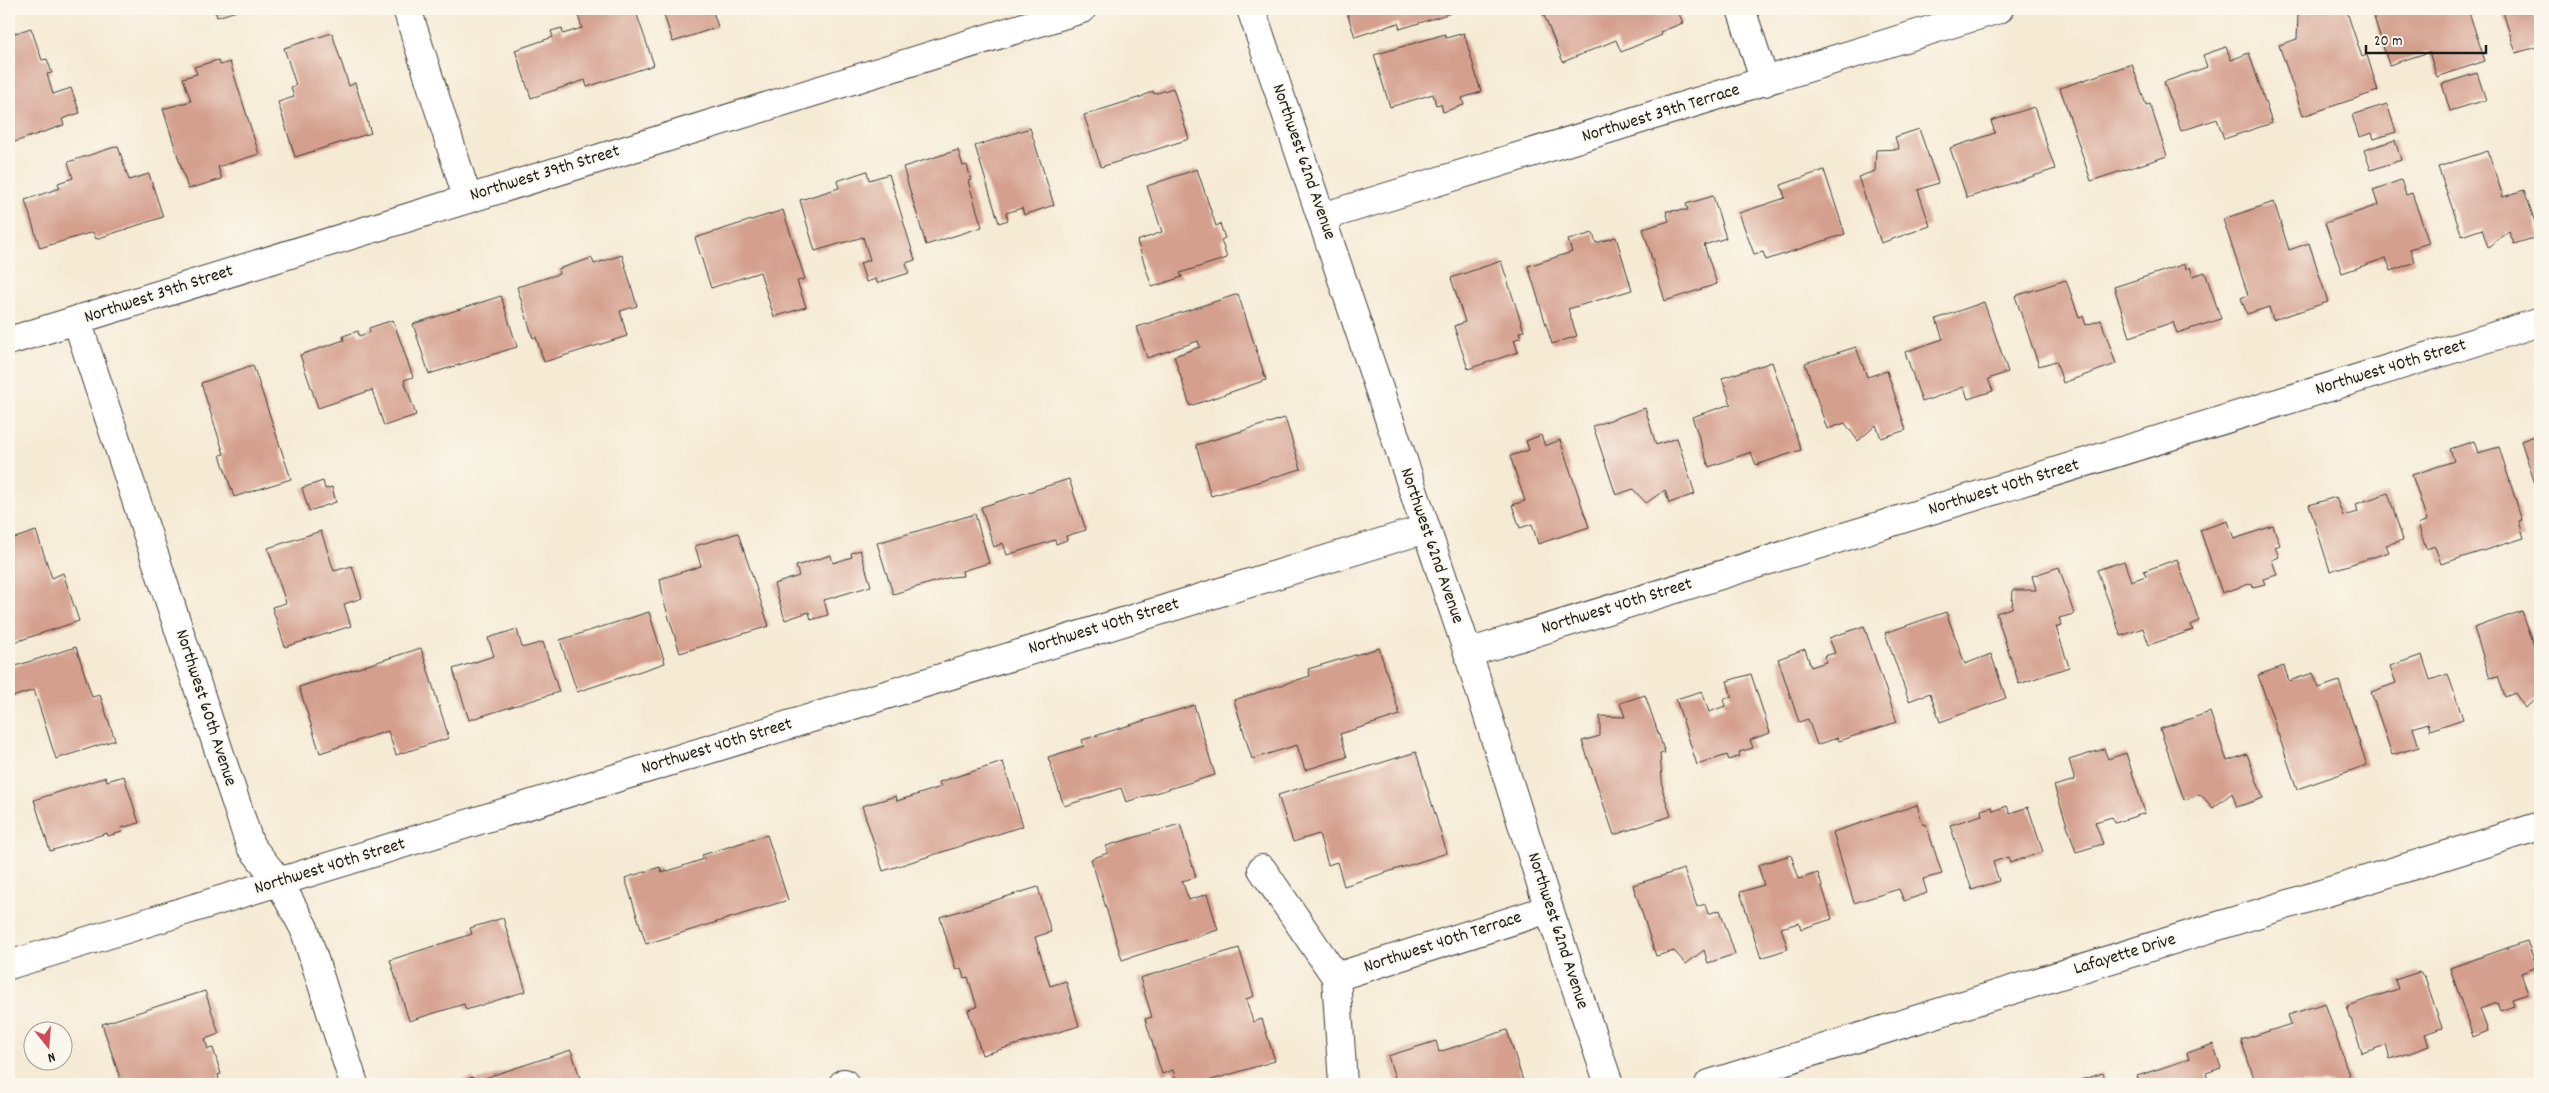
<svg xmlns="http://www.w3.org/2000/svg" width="2549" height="1093" font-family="Dekko,sans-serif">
	<rect width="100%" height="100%" fill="#fbf7ec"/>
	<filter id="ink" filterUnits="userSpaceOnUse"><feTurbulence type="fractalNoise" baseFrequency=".02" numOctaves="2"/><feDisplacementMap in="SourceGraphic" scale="10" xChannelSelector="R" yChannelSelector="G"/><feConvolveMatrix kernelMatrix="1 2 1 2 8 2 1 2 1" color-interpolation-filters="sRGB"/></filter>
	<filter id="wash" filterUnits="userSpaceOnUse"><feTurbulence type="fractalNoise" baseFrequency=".0096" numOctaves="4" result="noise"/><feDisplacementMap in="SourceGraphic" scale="20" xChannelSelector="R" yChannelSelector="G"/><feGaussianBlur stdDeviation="1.12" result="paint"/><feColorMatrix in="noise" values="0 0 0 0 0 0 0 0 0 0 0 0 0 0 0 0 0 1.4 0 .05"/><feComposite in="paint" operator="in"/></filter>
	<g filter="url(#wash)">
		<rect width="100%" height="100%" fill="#f5ead4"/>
		<g id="blocks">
			<!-- building -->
			<path fill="#d49f8d" d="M214 9H243L217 17Z
				M576 9H635L654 65 587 87 585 80 531 98 515 50 553 37 551 31 562 28 563 34 582 28Z
				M662 9H712L718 27 673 42Z
				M1450 9 1451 13 1400 29 1398 23 1355 37 1346 10Z
				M1555 9H1677L1683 23 1660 32 1662 35 1621 52 1616 40 1563 62 1543 13Z
				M2317 9H2346L2362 57 2367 55 2378 91 2303 116 2279 45 2297 39 2298 15Z
				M2390 9H2468L2485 61 2437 77 2429 52 2389 65 2373 14Z
				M2502 9H2540V46L2516 53Z
				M31 28 42 60 47 59 52 73 47 74 53 94 71 88 80 113 62 119 64 125 9 144V35Z
				M332 33 349 86 355 83 371 133 295 157 278 102 294 97 291 87 296 85 284 48Z
				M1464 33 1481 92 1462 98 1464 105 1443 112 1441 104 1436 105 1433 94 1390 107 1374 55 1445 34 1446 38Z
				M2226 47 2231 60 2249 53 2272 123 2224 139 2217 119 2181 131 2164 82 2207 67 2203 55Z
				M218 60 220 65 230 62 259 154 218 167 222 179 188 189 163 109 191 101 183 78 197 74 194 67Z
				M2132 64 2146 105 2150 104 2167 156 2091 181 2060 88Z
				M2477 73 2486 100 2450 111 2442 84Z
				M1173 88 1189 139 1101 167 1084 115 1141 97 1153 91 1154 94Z
				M2387 104 2396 132 2374 139 2372 133 2359 137 2352 115Z
				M2034 107 2055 169 1967 198 1950 148 1995 133 1991 121Z
				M1030 128 1054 205 1024 215 1022 208 1006 213 1008 220 999 223 975 146Z
				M1919 129 1938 183 1918 190 1930 226 1881 243 1858 177 1875 171 1876 150 1899 149 1895 137Z
				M2395 140 2401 160 2371 170 2364 150Z
				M118 146 129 180 149 174 163 217 96 239 93 232 40 248 25 200 60 188 58 183 73 178 68 162Z
				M958 150 963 166 967 165 971 180 968 181 982 227 926 245 903 167Z
				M2488 151 2503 197 2524 190 2540 236 2514 244 2509 231 2488 247 2482 229 2462 236 2438 167Z
				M1197 169 1216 226 1220 224 1225 238 1221 240 1227 258 1180 273 1182 277 1152 287 1137 241 1162 232 1147 186Z
				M1824 170 1845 234 1766 260 1763 252 1754 254 1739 213 1785 198 1781 185Z
				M867 171 869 180 889 174 915 260 906 263 909 273 877 283 876 279 866 282 860 263 870 260 863 237 815 251 800 200 839 188 837 181Z
				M2401 180 2406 195 2412 193 2429 243 2410 249 2415 262 2391 271 2386 258 2342 273 2325 223 2378 205 2373 190Z
				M1713 196 1726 238 1704 245 1717 284 1665 301 1643 229 1669 221 1666 211 1688 210 1686 204Z
				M2274 202 2289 250 2309 243 2328 302 2273 320 2269 307 2247 314 2241 298 2248 295 2223 219Z
				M783 210 805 279 797 281 806 307 774 317 760 272 711 288 695 238Z
				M1593 233 1596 243 1616 237 1632 290 1568 309 1577 336 1552 344 1528 266 1572 252 1568 240Z
				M622 255 637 306 620 311 627 336 544 362 536 337 533 338 517 287 559 274 558 269 592 258 594 264Z
				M1501 261 1524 331 1519 332 1521 337 1514 340 1518 352 1468 369 1454 326 1465 322 1451 278Z
				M2185 264 2186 269 2190 267 2193 276 2205 272 2221 319 2177 333 2173 322 2130 337 2114 287Z
				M2066 280 2079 317 2083 316 2086 325 2101 320 2116 364 2063 383 2056 361 2039 366 2015 296Z
				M1238 294 1266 380 1190 406 1174 356 1200 347 1198 341 1147 358 1137 327Z
				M501 296 517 347 429 374 413 324Z
				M1984 302 2008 372 1988 379 1993 391 1968 399 1964 387 1922 402 1905 352 1943 339 1936 319Z
				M393 320 413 377 404 380 416 415 384 426 372 390 318 408 300 355 344 340 343 336 358 331 359 336 370 332 369 328Z
				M1856 347 1867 377 1887 371 1906 430 1881 438 1876 425 1858 441 1845 423 1827 429 1805 363Z
				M1772 362 1801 450 1756 465 1751 452 1709 467 1692 417 1731 404 1722 378Z
				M253 365 291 479 234 497 220 455 224 454 201 383Z
				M1645 408 1656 445 1677 438 1695 494 1669 503 1665 490 1646 503 1633 489 1616 495 1593 426Z
				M1285 418 1301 469 1211 496 1196 445Z
				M2540 434V499L2521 441Z
				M1541 435 1545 446 1560 440 1589 527 1538 544 1532 524 1520 528 1512 505 1525 501 1510 456 1529 450 1526 441Z
				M2474 441 2478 453 2499 447 2522 520 2519 521 2524 538 2441 564 2435 546 2426 549 2418 524 2427 520 2412 475 2454 461 2450 449Z
				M1069 479 1086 530 1066 536 1067 540 1056 544 1055 540 1007 555 1003 543 994 547 981 507Z
				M323 481 325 489 332 487 336 502 309 511 302 488Z
				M2388 493 2403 540 2386 545 2389 552 2330 571 2309 505 2336 497 2343 516 2358 512 2356 504Z
				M975 514 989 563 962 571 963 576 951 577 893 594 877 543Z
				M2228 521 2234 539 2273 526 2280 545 2275 547 2279 557 2272 560 2277 575 2263 579 2265 584 2253 587 2252 583 2222 593 2200 530Z
				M36 531 52 578 63 573 79 621 9 644V540Z
				M321 531 334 571 352 566 362 598 344 604 351 626 285 647 272 607 286 603 268 548Z
				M738 533 769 626 680 653 664 602 660 579 701 566 695 546Z
				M860 550 871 586 824 600 828 615 811 620 809 612 785 620 774 584 799 576 796 566 831 555 833 563 852 557 851 553Z
				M2177 559 2199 621 2191 625 2193 630 2149 645 2143 628 2121 636 2097 570 2124 561 2131 581 2146 576 2144 571Z
				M2059 567 2074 614 2059 618 2062 625 2056 627 2069 667 2019 684 1996 613 2012 608 2013 590H2036L2032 576Z
				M2522 611 2536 650 2540 649V696L2525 708 2515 693 2505 697 2498 676 2490 678 2474 628Z
				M649 612 665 663 577 692 560 640Z
				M1946 612 1965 664 1991 654 2006 698 1940 722 1930 693 1909 701 1885 633Z
				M1864 626 1897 722 1839 741 1837 738 1817 745 1808 719 1799 722 1778 659 1805 649 1811 667 1826 662 1824 656 1835 653 1829 638Z
				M517 629 522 648 543 642 559 692 469 720 453 669 494 656 488 638Z
				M76 647 92 697 100 695 115 740 56 759 34 690 9 698V668Z
				M421 648 449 738 396 755 388 731 320 753 299 687Z
				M1379 648 1400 715 1340 734 1347 757 1305 770 1297 745 1252 759 1234 700 1310 676 1308 669Z
				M2422 655 2430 680 2448 674 2463 719 2430 730 2428 723 2413 728 2419 747 2392 755 2371 692 2396 683 2390 666Z
				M2284 666 2289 681 2313 673 2319 688 2339 681 2367 765 2297 789 2258 675Z
				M1751 674 1770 733 1750 740 1753 748 1739 752 1740 756 1729 760 1727 755 1697 765 1676 699 1702 691 1709 712 1725 706 1723 699 1732 697 1727 681Z
				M1645 695 1665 753 1660 754 1663 792 1671 816 1614 835 1582 741 1600 736V716L1625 717 1620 703Z
				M1194 705 1215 775 1126 802 1121 788 1064 806 1048 757 1084 746 1082 740Z
				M2210 712 2227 761 2247 754 2263 798 2237 807 2232 793 2213 808 2200 794 2184 800 2160 729Z
				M2104 749 2108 759 2126 753 2145 813 2115 823 2112 817 2095 822 2103 844 2076 852 2054 786 2075 780 2069 760Z
				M1416 752 1447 853 1344 886 1337 862 1328 865 1319 834 1293 842 1278 795Z
				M1003 762 1023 826 883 871 862 806 896 796 897 801 941 787 939 782Z
				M124 776 139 823 121 828 122 832 108 836 107 833 50 851 34 800 106 777 107 781Z
				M1917 805 1923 825 1926 824 1942 874 1923 879 1927 893 1904 901 1899 889 1854 903 1833 832Z
				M2007 806 2010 813 2028 807 2043 852 2010 863 2008 857 1993 862 1999 881 1972 890 1950 825 1982 815 1981 810 1992 807 1993 811Z
				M1180 824 1196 877 1182 881 1189 900 1207 894 1218 930 1122 960 1091 859 1108 853 1106 846Z
				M767 835 788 900 646 944 625 878 660 867 662 873 704 859 702 855Z
				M1791 855 1799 879 1818 873 1832 919 1801 929 1799 923 1781 928 1788 949 1761 958 1740 892 1764 885 1758 865Z
				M1684 869 1697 907 1705 904 1708 914 1720 910 1735 954 1708 963 1704 950 1686 964 1674 951 1656 956 1633 885Z
				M1038 887 1051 932 1035 937 1050 986 1066 981 1079 1026 982 1055 968 1010 977 1007 968 977 964 978 961 968 956 970 940 917Z
				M503 918 526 991 466 1010 464 1004 409 1021 390 960 472 934 470 928Z
				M2527 941 2537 967 2521 973 2528 994 2512 999 2514 1006 2500 1011 2497 1003 2480 1009 2488 1031 2473 1037 2450 968Z
				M1239 948 1254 996 1246 999 1253 1022 1262 1019 1275 1061 1198 1084H1177L1173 1070 1162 1074 1145 1019 1152 1017 1140 978Z
				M2419 972 2425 977 2442 1028 2425 1034 2429 1046 2410 1053 2390 1059 2386 1045 2362 1053 2347 1006 2398 989 2395 980Z
				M205 991 219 1034 205 1039 208 1049 213 1048 221 1074 218 1075 220 1084H122L102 1024Z
				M2325 1003 2352 1084H2256L2241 1040 2291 1024 2288 1015Z
				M1507 1030 1524 1084H1397L1388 1056 1436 1041 1439 1052Z
				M2213 1044 2221 1068 2206 1073 2209 1084H2140L2137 1076 2189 1059 2187 1053Z
				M571 1050 582 1084H452L473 1077 475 1081Z
				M2103 1073 2107 1084H2081L2080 1080Z"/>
		</g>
	</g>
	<g filter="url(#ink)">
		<use href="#blocks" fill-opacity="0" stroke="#3d3b38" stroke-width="1"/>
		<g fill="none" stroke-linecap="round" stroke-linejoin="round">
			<!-- street casing -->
			<g stroke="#3d3b38" stroke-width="30">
				<path id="street" d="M407 9 467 197
					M1251 9 1468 653 1549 909 1609 1084
					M1741 9 1765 82
					M1322 217 1999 9
					M77 321 250 845 279 882 304 928 354 1084
					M9 341 1082 9
					M1468 653 2540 322
					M1262 869 1336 977 1343 1084
					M9 965 1425 529
					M1336 977 1549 909
					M843 1084 844 1083
					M1709 1084 2540 826"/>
			</g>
			<!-- street -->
			<use href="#street" stroke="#fff" stroke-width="28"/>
		</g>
	</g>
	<g text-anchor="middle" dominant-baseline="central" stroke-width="4" stroke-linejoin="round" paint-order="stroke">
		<!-- street labels -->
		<g font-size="18" fill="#1c1c1c" stroke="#fbf7ec">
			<text transform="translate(1661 114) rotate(-17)">Northwest 39th Terrace</text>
			<text transform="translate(1303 162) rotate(71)">Northwest 62nd Avenue</text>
			<text transform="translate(545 174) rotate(-17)">Northwest 39th Street</text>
			<text transform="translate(159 295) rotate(-18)">Northwest 39th Street</text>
			<text transform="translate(2391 368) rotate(-17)">Northwest 40th Street</text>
			<text transform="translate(2004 488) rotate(-17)">Northwest 40th Street</text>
			<text transform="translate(1431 546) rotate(71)">Northwest 62nd Avenue</text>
			<text transform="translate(1617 607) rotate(-17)">Northwest 40th Street</text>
			<text transform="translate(1104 627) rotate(-17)">Northwest 40th Street</text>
			<text transform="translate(205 708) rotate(72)">Northwest 60th Avenue</text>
			<text transform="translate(717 747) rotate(-17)">Northwest 40th Street</text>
			<text transform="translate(330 867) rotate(-17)">Northwest 40th Street</text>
			<text transform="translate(1557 931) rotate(72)">Northwest 62nd Avenue</text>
			<text transform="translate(1443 943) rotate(-18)">Northwest 40th Terrace</text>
			<text transform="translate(2125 955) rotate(-17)">Lafayette Drive</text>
		</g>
	</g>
	<!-- margin -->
	<rect width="2549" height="1093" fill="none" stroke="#fbf7ec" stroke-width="30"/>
	<!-- north arrow -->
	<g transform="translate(48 1046) rotate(163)"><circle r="24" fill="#fbf7ec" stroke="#a29f99"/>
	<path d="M0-4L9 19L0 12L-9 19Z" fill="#d1495b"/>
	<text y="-8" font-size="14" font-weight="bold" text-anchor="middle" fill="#1c1c1c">N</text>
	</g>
	<!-- scale -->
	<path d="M2366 45v8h120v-8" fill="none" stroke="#1c1c1c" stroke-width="2.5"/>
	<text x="2374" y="45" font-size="15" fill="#1c1c1c" stroke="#fbf7ec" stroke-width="4" paint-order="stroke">20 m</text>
</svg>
